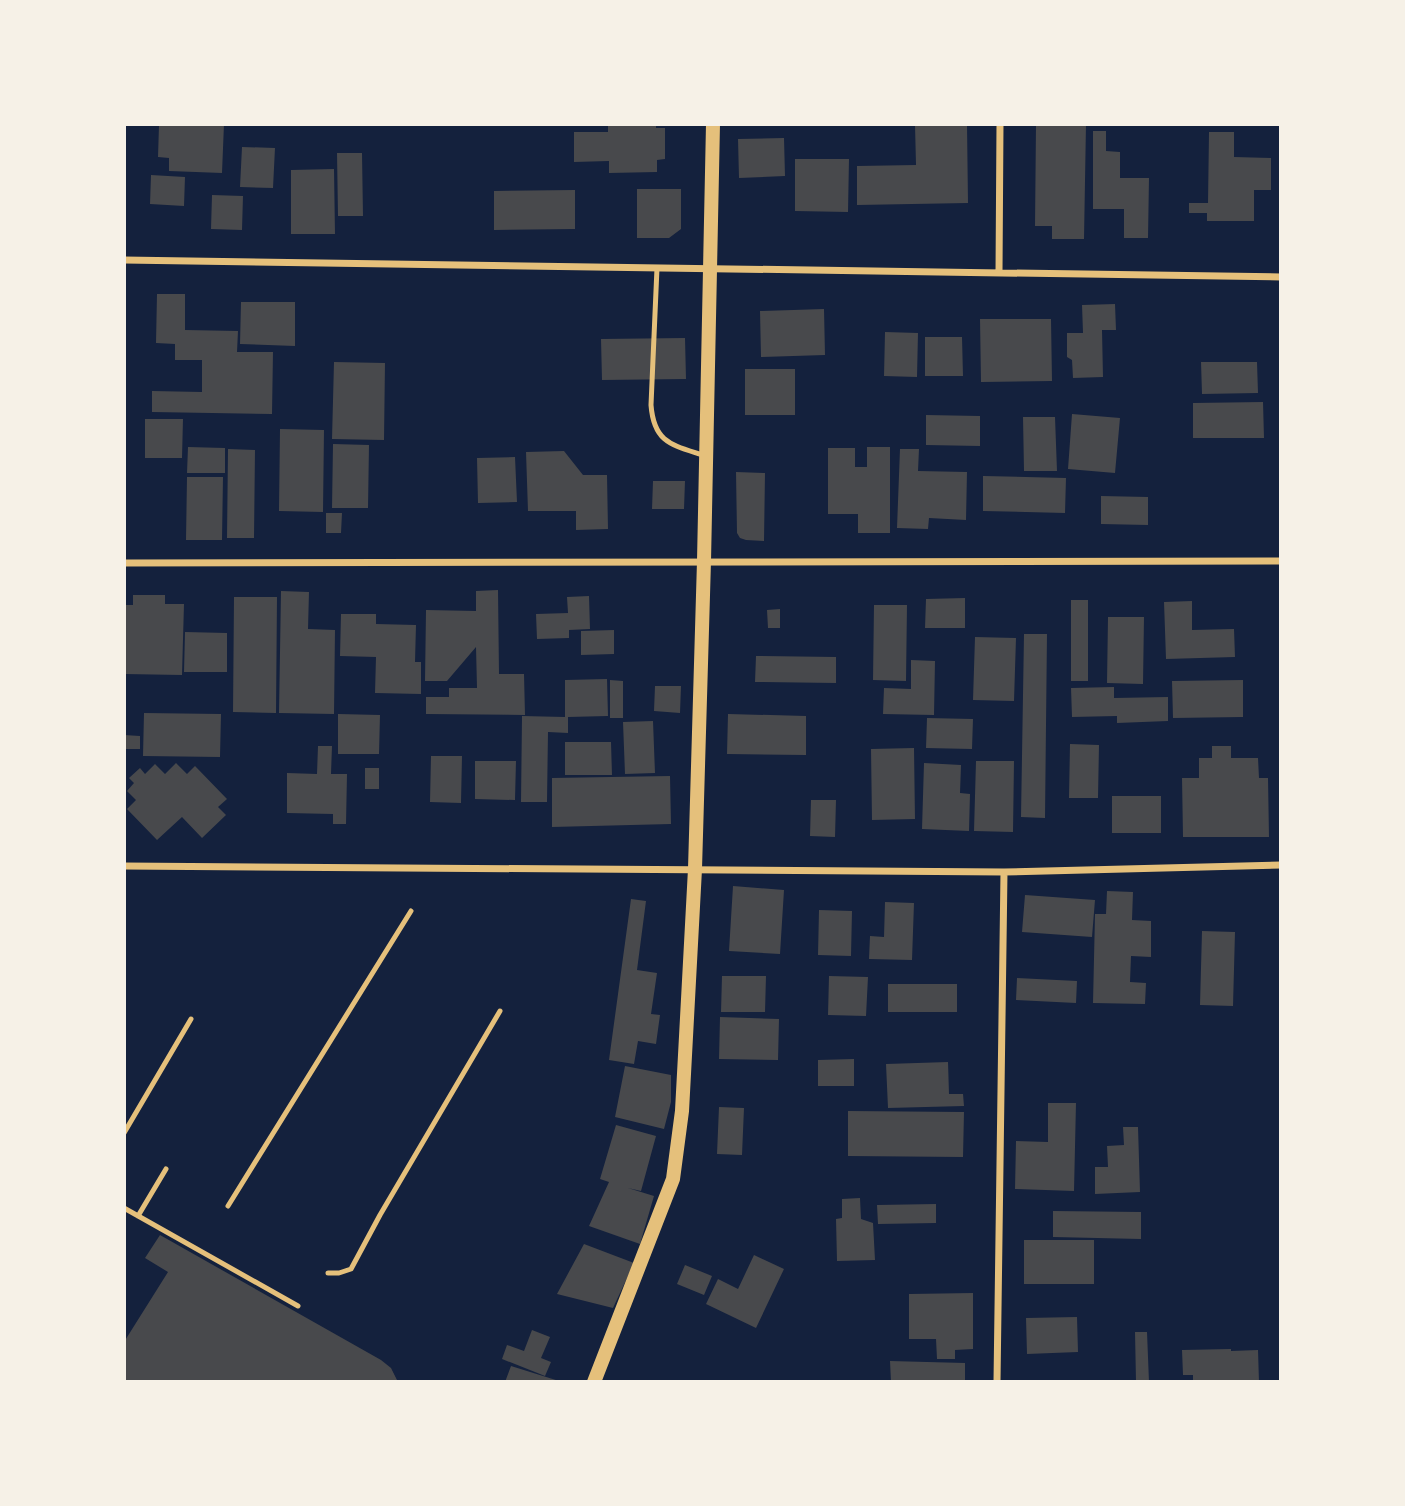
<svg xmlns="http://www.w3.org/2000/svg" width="1405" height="1506" font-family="'Alegreya Sans',sans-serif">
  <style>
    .building { fill: #48494c }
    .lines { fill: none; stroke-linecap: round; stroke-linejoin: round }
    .service { stroke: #e5c07b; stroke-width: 5 }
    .minor { stroke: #e5c07b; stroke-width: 7 }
    .secondary { stroke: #e5c07b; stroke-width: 14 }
  </style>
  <rect width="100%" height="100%" fill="#14213d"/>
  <!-- building -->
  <path class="building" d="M170 124H224L222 173 169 171V158L158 157 159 125Z
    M608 124H656V128H665V159L657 160V172L609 173V161L574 162V132H608Z
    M967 124 968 203 857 205V166L916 165 915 125Z
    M1036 124H1086L1084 239H1052V226H1035Z
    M1093 131H1106V151L1120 152V178H1149L1148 238H1124V209H1093Z
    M1209 132H1234V157L1271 158V190H1254V221H1207V213H1189V203H1208Z
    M784 138 785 176 739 178 738 139Z
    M242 147 275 148 273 188 240 187Z
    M337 153H362L363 216H338Z
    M795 159H849L848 212 795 211Z
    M334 169 335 234H291V170Z
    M151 175 185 177 184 206 150 204Z
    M637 189H681V229L669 238H637Z
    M575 190V229L494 230V191Z
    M212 195 243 196 242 230 211 229Z
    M157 294H185V330L238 331 237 352H273L272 414 152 412V391L202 392V360H175V344L156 343Z
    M241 302H295V346L240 344Z
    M1115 304 1116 330H1102L1103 377 1073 378 1072 360 1067 357V333H1083L1082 305Z
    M824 309 825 355 761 357 760 311Z
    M980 319H1051L1052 381 981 382Z
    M885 332 918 333 917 377 884 376Z
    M925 337H962L963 376H925Z
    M685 338 686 379 602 380 601 339Z
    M334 362 385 363 384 440 332 439Z
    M1201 362H1257L1258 393 1202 394Z
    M745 369H795V415H745Z
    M1263 402 1264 438H1193V403Z
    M1072 414 1120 418 1115 473 1068 469Z
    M926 415 980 416V446L926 445Z
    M1023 417H1055L1057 471H1024Z
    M145 419H183L182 458H145Z
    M280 429 324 430 323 512 279 511Z
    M333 444 369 445 368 508H332Z
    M188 447 225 448V473H187Z
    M867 447H890V533H858V514H828V448H855V467H867Z
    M228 449 255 450 254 538H227Z
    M900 449H919L918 471 967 472 966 520 929 518 928 529 897 528Z
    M564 451 583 475H607L608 529 576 530V511H528L526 452Z
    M515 457 517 502 478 503 477 458Z
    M736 472 765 473 764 541 746 540 740 538 737 533Z
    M983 476 1066 478 1065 513 983 511Z
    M187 477H223L222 540H186Z
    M653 481H685L684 509H652Z
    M1101 496 1148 497V525L1101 524Z
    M326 513H342L341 533H326Z
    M498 590 499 674H524L525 715 426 714V697H449V688H477L476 647 447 681H425L426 610 476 611V591Z
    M281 591 309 592 308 629 335 630 334 714 279 713Z
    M133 595H165V604H184L182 675 124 674V605H133Z
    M589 596 590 629 569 630V638L537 639 536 614 568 613 567 597Z
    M234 597H277L276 713 233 712Z
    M965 598V628H925L926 599Z
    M1071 600H1088V681H1071Z
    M1192 601V630L1234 629 1235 657 1166 659 1164 602Z
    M874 605H907L906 681 873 680Z
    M780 609V628H768L767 610Z
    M341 614H376V624L416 625 415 662H421V694L375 693 376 657 340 656Z
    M1108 617H1144L1143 684 1107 683Z
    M614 630V654L581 655V631Z
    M185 632 227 633V672H184Z
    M1024 634H1047L1045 818 1021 817Z
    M975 637 1016 638 1014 701 973 700Z
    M756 656 836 657V683L755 682Z
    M911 660 935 661 934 715 883 714 884 688 911 689Z
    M607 679 608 716 568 717V733L548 732 547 802H521L522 716 565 717V680Z
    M610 680 623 681V718H610Z
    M1243 680V717L1173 718 1172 681Z
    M655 686H681L680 713 654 711Z
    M1114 687V698L1168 697V721L1117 723V716L1072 717 1071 688Z
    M144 713 221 714 220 757 143 756Z
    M338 714 380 715 379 754H338Z
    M728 714 806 716V755L727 754Z
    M927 718 973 719 972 749 926 748Z
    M653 721 655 773 625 774 623 722Z
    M124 735 140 736V749H124Z
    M565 742H611L612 775H565Z
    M1070 744 1099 745 1098 798H1069Z
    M318 746H332L331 774H347L346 824H333V814L287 813V773L317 774Z
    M1212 746H1231V758H1258L1259 778H1268L1269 837H1183L1182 778H1199V758H1212Z
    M914 748 915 819 872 820 871 749Z
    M431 756H462L461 803 430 802Z
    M475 761H516L515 800 475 799Z
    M976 761H1014L1013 832 974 831Z
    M176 763 187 774 195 766 227 799 218 807 226 815 202 838 182 817 157 840 127 809 136 800 127 791 134 783 129 778 140 768 145 774 155 764 165 774Z
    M924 763 961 765 960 793 970 794 969 831 922 829Z
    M365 768H379V789H365Z
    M670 776 671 824 552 827V778Z
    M1112 796H1161V833H1112Z
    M811 800H836L835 837 810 836Z
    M733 886 784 890 780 954 729 951Z
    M1107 891 1133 892 1132 920 1151 921V957L1131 956 1130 982 1146 983 1145 1004 1093 1003 1095 914H1106Z
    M1025 895 1095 900 1092 937 1022 932Z
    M631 899 646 901 637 970 657 973 651 1014 660 1015 656 1044 638 1041 634 1064 609 1060Z
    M885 902 914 903 912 960 869 959 870 936 884 937Z
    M819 910 852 911 851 956 818 955Z
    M1202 931 1235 932 1233 1006 1200 1005Z
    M722 976H766L765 1012H721Z
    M829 976 868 977 866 1016 828 1015Z
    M1017 978 1077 981 1076 1003 1016 1000Z
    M888 984H957V1012H888Z
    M720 1017 779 1019 778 1060 719 1059Z
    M854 1059V1086H818V1060Z
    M948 1062 949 1094H963L964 1106 888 1108 886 1064Z
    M625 1066 671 1075V1102L664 1129 615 1117Z
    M1048 1103H1076L1074 1191 1015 1189 1016 1141 1048 1142Z
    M719 1107 744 1108 742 1155 717 1154Z
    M848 1111 964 1112 963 1157 848 1156Z
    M616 1125 656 1136 641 1191 628 1188 654 1196 640 1244 589 1226 609 1182 600 1179Z
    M1123 1127H1138L1140 1192 1095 1194V1167H1108L1107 1146 1124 1145Z
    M860 1198 861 1219 873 1223 875 1260 837 1261 836 1219 842 1218V1199Z
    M936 1204V1223L878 1224 877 1205Z
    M1053 1211 1141 1212V1239L1053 1237Z
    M160 1235 381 1360 391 1368 398 1382H124V1342L168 1272 145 1258Z
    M1024 1240H1094V1284H1024Z
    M584 1244 634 1263 613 1308 557 1294Z
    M754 1255 784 1269 756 1328 706 1304 718 1279 738 1289Z
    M685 1265 712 1276 704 1295 677 1284Z
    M973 1293V1349L955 1350V1359H937L936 1339H909V1294Z
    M1077 1317 1078 1352 1027 1354 1026 1318Z
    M532 1330 550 1337 541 1358 551 1362 545 1376 502 1359 507 1345 524 1351Z
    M1135 1332H1147L1149 1382H1136Z
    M1231 1349V1351L1258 1350 1259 1382H1193V1375H1183L1182 1350Z
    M890 1361 965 1363V1382H891Z
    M511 1366 559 1381V1382H505Z"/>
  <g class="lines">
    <!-- service -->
    <path class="service" d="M657 268 651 405C654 444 673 445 706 456
      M124 1133 191 1019
      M228 1206 411 911
      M124 1208 298 1306
      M138 1216 166 1169
      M328 1273H339L351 1269 380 1215 500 1011"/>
    <!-- minor -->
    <path class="minor" d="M124 260 1281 277
      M999 273 1000 124
      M124 563 1281 561
      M124 866 1004 872 1281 865
      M997 1382 1004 872"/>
    <!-- secondary -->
    <path class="secondary" d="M594 1382 673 1179 682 1111 695 869 704 561 713 124"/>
  </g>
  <!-- border -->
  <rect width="1405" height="1506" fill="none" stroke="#f6f1e7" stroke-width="252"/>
</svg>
